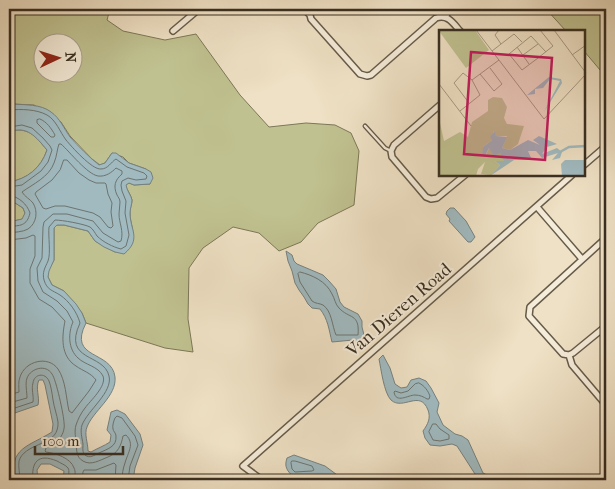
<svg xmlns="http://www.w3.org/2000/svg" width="615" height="489" font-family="'IM FELL French Canon',serif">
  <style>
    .green { fill: #c0c190; stroke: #7c7858; fill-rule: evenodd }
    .water { fill: #a0bac0; stroke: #768280 }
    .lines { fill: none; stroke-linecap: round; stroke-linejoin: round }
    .shore { stroke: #6c7470; stroke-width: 1 }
    .service-casing { stroke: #665b4a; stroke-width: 5 }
    .minor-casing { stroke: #665b4a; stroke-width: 8 }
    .service { stroke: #f5ecd9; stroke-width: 2.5 }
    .minor { stroke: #f5ecd9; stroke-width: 5 }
    .labels { text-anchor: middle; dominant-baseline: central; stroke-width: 4; stroke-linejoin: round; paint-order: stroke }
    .street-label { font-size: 18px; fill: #382e21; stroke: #f5ecd9 }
    .inset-river { fill: none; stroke: #a0bac0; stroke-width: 2.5 }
    .inset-road { fill: none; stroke: #a69983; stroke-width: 1 }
    .view { fill: #c2185b; fill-opacity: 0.15; stroke: #c2185b; stroke-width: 2.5 }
    .inset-edge { fill: none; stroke: #382e21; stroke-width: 2.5 }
  </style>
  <rect width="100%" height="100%" fill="#efe1c5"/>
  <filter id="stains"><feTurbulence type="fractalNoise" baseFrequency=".004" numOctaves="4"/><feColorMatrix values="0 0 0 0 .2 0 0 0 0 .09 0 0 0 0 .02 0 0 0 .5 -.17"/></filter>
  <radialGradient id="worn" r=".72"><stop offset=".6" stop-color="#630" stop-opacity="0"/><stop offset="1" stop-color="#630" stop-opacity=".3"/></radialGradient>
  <!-- green -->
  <path class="green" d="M9 9H110L107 20 123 31 165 40 196 34 240 95 269 127 306 123 335 125 351 133 359 151 354 205 318 223 301 242 279 251 259 233 233 227 203 248 189 268 188 319 193 352 165 348 86 323 82 313 64 291 52 285 48 277V271L54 260V228L57 225H64L88 231 95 241 115 252 132 244C135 229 130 225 130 212 130 208 132 204 132 200 131 195 127 190 125 185L129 183 134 185 150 184 146 169 129 163 123 157 112 153 105 163 100 165 92 159 70 136 61 122 34 105 12 104 9 106ZM42 42H72V72H42Z
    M546 9H606V77L584 51V31H566Z
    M12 130C32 129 35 136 47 150 41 168 28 179 9 182V132Z
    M9 199 23 208 25 213 23 219 9 222Z"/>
  <!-- water -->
  <path class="water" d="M12 104C25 105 41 104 51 112 60 118 64 129 70 137 79 147 89 157 99 165L105 163 112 153H116L129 163 146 169 151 172 153 178 150 184 134 185 129 183 126 185C127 191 131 195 132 200 132 204 130 209 130 213 130 230 142 239 124 254L115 252 104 247 95 241 88 231 64 225H57L54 228V260L49 271 48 277 52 285 64 291 76 304 82 313 86 323C67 360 112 350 115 377 117 396 93 411 87 427 84 434 88 443 88 451L91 452C98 448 104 446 110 442L111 435 107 430 111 412 117 410 125 414 140 434 143 445 135 468 133 480H63L64 471 50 464H41L37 470 38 480H16C7 448 30 446 52 432L53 424 45 385 43 380H39C35 388 40 397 38 405L9 415V222L22 219 25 213 23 208 9 199V182C27 179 41 168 47 150 36 137 27 125 9 132V106Z
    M450 208H454L466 221 475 237 471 242H468L449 221 450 219 446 214 447 211Z
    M286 251 292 255 294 261 297 264 323 275 329 281 336 289 340 302 344 307 358 314 362 321V327L364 335 368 340 364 343 353 340 332 342C329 330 328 319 320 309L312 308 308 304 304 297 299 290 295 283 292 271 288 261Z
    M383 355 390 368 395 384 401 388 407 387 411 380 419 378 426 381 431 388 439 403 437 412 443 425 455 434 462 436 468 440 483 473 497 480H481L475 474 457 446 452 444 440 446 430 445 425 438 423 431C428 424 431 418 428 410 420 389 403 411 391 400 384 393 381 369 379 359Z
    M294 455 325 466 344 480H325L314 476 294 477C287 471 284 467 287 458Z"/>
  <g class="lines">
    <!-- shore -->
    <path class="shore" d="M9 110C21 109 36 109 47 115 56 120 60 132 66 140 71 146 92 170 101 169 108 169 111 162 116 159L127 167 144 173 147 176 146 179 136 180 128 178 122 181 121 185 122 191 126 201 125 213 129 235 126 246 121 249C113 247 103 242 97 236 95 233 93 229 90 227 84 224 62 220 55 220L49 227C48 236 51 253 48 261 45 268 42 272 44 280 47 290 52 290 60 295 69 301 77 312 80 323 62 362 104 353 109 376 113 392 88 410 82 425 80 432 82 437 83 444 83 448 82 452 85 455 90 459 94 455 99 453 107 449 117 447 116 436 116 433 113 431 113 429 112 426 114 420 115 418L117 416 122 418 135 436 138 445 130 466 128 480
      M40 119C47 122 51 128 55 135L54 137H51L37 123V120Z
      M9 127 22 125 32 128 43 138 50 146 52 150 48 162 41 171 22 185 9 187
      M64 160H67L79 173 89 180 96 183H105L106 184 108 194 112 203 111 212 113 226 111 228 108 227 100 217 93 213 65 206H55L46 209 43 208 35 194 36 192 52 180 60 170Z
      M9 195C19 197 27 204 30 213 27 226 20 226 9 226
      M9 233C15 232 23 232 28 229 37 223 38 211 33 203 30 199 25 197 22 192 33 184 49 177 54 163 57 156 57 149 59 144H61C70 152 87 174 98 176 106 177 112 172 116 168L122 171V174C115 180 113 186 117 195 118 197 120 199 120 202 120 206 119 210 119 214 119 223 124 231 121 241L118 242 103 233 93 221 67 214H53L44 222 43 227 42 258 37 268 38 281 43 292 57 301 67 311 73 322C68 333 68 349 78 358 85 365 98 366 103 376 107 386 90 401 85 408 81 413 78 419 76 425 74 432 76 437 76 444 77 451 76 457 83 461 91 466 100 460 108 457 118 453 121 446 123 436L126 435C135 444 128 452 125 463 123 468 122 475 122 480
      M9 240 26 238 33 235 35 236V256L30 269V283L39 299 52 307 65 321C62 336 60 356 76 366 83 371 91 373 96 380L89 391 72 413 69 411C66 398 66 381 58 369 48 355 25 361 20 377 18 382 19 387 19 392L9 395
      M300 272C312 275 326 281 332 294 335 299 335 304 339 308 349 319 360 313 358 335H336C332 326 332 311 323 305 319 303 316 304 312 301L300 282 298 274Z
      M419 383C425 386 428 391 430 396L429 399H427C424 397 420 395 415 395 408 395 396 404 394 392L395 391 401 393 408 391 415 384Z
      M9 403 27 398C27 392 25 384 27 378 31 368 46 364 52 374 56 379 64 416 64 423 65 428 63 434 60 438L46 448 45 451 46 452C55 453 71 458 74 468 76 472 75 476 74 480
      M9 410 33 402C34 396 31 389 33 383 34 374 45 372 49 381 51 386 52 393 53 400 54 407 57 415 58 422 58 425 58 427 57 430 53 445 24 444 19 461 18 467 20 474 20 480
      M433 424H436L440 429 449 435V439L440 441 433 440 429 432Z
      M292 461H295L312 466 314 470 312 471 295 472 292 469 291 463Z
      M33 480C31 462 38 453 57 461 60 463 66 465 68 468 70 471 68 476 68 480
      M82 480 83 472 84 470H96L114 463 116 465 115 480"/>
    <defs>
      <path id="service" d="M365 126 385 148 391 151"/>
      <path id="minor" d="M304 9 310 15 311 19 360 74 367 76 371 75 436 18C448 14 453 23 460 31
        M446 17 448 9
        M173 31 199 9
        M440 105 394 145 391 151 392 157 426 197 431 199 437 198 465 175
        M584 165 606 146
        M537 207 582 259
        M569 355 563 354 529 316 530 307 606 238
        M569 355 572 365 606 405
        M569 355 573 353 606 326
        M262 480 243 466 572 175"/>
    </defs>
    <!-- service casing -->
    <use href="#service" class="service-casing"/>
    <!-- minor casing -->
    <use href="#minor" class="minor-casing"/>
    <!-- service -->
    <use href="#service" class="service"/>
    <!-- minor -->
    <use href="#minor" class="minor"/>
  </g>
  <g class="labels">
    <!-- street labels -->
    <g class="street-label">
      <text transform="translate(399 310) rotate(-41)">Van Dieren Road</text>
    </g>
  </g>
  <!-- overview -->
  <g transform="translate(439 30)">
    <rect width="146" height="146" fill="#efe1c5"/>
    <path d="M36 0 50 20 27 38 0 1ZM54 67 63 68 68 77 65 88 68 94 85 96 79 114 71 120 63 118 68 106H57L55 101 53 110 44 117 47 125 50 118 61 123 66 131H56L61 135 52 145 42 144 46 132 39 139 37 146H0V88L5 111 21 102 29 107 33 92 49 81V70Z" fill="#c0c190"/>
    <path d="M110 47 122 49 123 53 105 82 121 51 111 49 104 58 96 59V64L88 65ZM56 101 57 106 68 107 63 118 71 120 89 110 101 115 94 110 100 106 118 114 108 117 103 124 118 118 123 122 121 128 113 130 119 123 103 128 97 121H89L93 130H75L51 146 61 135 56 131H65L61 123 55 126 50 118 46 126H43L44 117 53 110 51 107ZM126 130H146V146H123L122 134Z" fill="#a0bac0"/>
    <path class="inset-river" d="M121 122 130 117 147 116"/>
    <path class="inset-road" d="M37 0 105 89 147 44M60 0 56 5 62 14M101 0 114 16 99 28 83 40 70 24 92 6 107 22M115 0 147 43M78 17 90 34M53 21 75 4 83 12M84 25 99 14M133 25 147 15M41 44 55 61 63 54 51 38M0 54 32 96M30 73 15 53 24 43 33 50M21 81 41 65 33 50 60 30"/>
    <path class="view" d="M32 22 113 28 106 130 25 124Z"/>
    <rect width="146" height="146" class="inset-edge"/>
  </g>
  <!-- margin -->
  <rect width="615" height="489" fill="none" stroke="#efe1c5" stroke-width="30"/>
  <rect x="10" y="10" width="595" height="469" fill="none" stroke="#382e21" stroke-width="2.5"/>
  <rect x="15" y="15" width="585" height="459" fill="none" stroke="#382e21"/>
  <!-- north arrow -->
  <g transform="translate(58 58) rotate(86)"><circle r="24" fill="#f5ecd9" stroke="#a9a08f"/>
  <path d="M0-4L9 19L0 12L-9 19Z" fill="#8f2418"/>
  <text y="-8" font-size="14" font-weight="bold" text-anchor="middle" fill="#382e21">N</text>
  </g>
  <!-- scale -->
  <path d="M35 446v8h88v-8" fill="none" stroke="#382e21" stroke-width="2.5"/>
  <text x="42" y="446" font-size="15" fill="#382e21" stroke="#f5ecd9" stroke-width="4" paint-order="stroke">100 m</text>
  <rect width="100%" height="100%" filter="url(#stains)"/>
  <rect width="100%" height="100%" fill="url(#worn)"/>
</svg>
